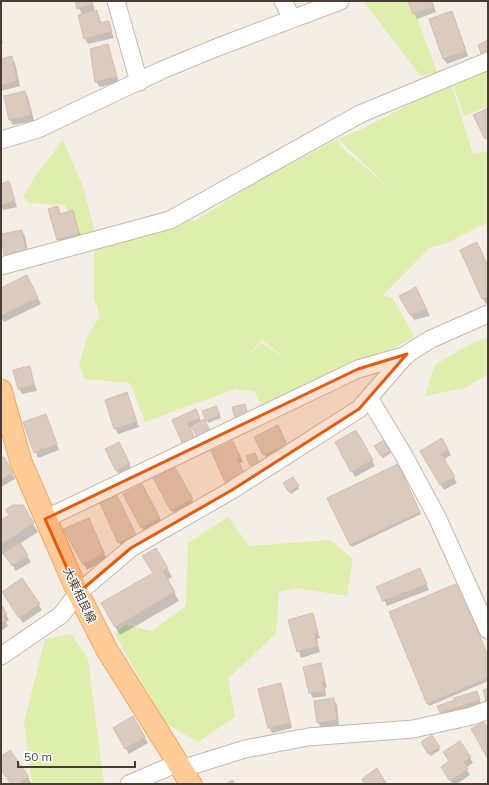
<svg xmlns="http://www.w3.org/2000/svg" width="489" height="785" font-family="Mulish,'Noto Sans JP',sans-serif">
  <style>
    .green { fill: #deeeac; fill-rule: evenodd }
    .shadow { fill: #0003 }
    .building { fill: #dbcabe; stroke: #d4bdae }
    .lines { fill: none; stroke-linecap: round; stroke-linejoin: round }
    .minor-casing { stroke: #c5b7ac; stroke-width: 19 }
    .major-casing { stroke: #f1a55a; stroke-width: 23 }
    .minor { stroke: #fff; stroke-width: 17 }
    .major { stroke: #ffcc97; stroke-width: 21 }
    .marked { fill: #e8590c; fill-opacity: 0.2; stroke: #e8590c; stroke-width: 3; stroke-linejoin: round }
    .labels { text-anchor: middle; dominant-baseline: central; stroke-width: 3; stroke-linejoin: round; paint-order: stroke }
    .street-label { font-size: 12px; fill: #4a3d35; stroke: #fff }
  </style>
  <rect width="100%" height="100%" fill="#f5eee7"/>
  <!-- green -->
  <path class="green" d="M363 1H411L437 72 421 76Z
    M488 67V106L464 116 452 82Z
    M451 83 473 154 488 151V222L445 244 429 248 383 295 393 299 415 337 378 356 264 410 254 391 235 389 145 422 130 383 84 379 79 364 87 338 100 316 94 298V250L189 219 194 221 267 176 338 139 360 130ZM338 139 393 191 340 146ZM262 340 289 361 262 343 244 359Z
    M63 140 83 187 96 236 79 237 65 205 29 203 23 197 34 178Z
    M488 337V374L465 388 425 396 435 365 467 346Z
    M228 517 249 546 330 540 353 559 347 596 296 588 279 592 276 633 228 679 235 717 198 742 165 723 115 634 125 625 152 631 186 606 188 543Z
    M71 634 88 659 104 784H32L24 722 45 639Z"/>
  <!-- shadow -->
  <path class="shadow" d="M76 1H92L95 10 89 12 90 13 97 12 102 24 108 22 114 38 88 44 85 38 82 15Z
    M409 1H432L436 12 417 19Z
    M452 12 468 56 447 64 443 58Z
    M1 35 3 44H1Z
    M107 45 119 82 100 87 96 82Z
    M11 57 15 63 20 86 1 91V60Z
    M25 92 28 97 34 121 13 125 10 120 5 96Z
    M9 183 17 207 3 210 1 206V185Z
    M57 207 61 215 72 211 82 239 61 245 58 239Z
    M22 231 25 236 29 257 8 261 5 255 1 235Z
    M462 251 488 267V303L486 304 483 299Z
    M30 282 41 304 4 322 1 317V289Z
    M419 294 430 316 414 320 400 297Z
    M29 367 37 391 22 394 19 389Z
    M127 394 139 427 118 434 115 428Z
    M217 409 221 418 208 423 207 421Z
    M46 415 59 450 38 458 25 423Z
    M199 416 201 422 190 429 173 421Z
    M278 427 289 450 267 460 255 437Z
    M356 431 375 466 355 477 336 442Z
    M442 439 451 455 443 460 457 483 444 490 421 452Z
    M384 441 391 453 383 458 376 446Z
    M236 448 243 462 239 464 246 479 229 487 226 481Z
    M122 449 132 470 120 476 117 471Z
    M256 456 259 465 252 467 250 465Z
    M4 458 15 479 1 487V460Z
    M173 465 195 505 175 516 153 476Z
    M397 466 421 514 352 547 329 499Z
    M293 478 299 489 291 494 284 483Z
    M142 485 163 524 145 533 125 494Z
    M117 496 138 541 122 548 101 504Z
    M22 506 38 532 19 544 31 562 16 571 5 553 1 556V521Z
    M91 524 107 559 87 570 64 530Z
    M156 549 172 577 167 580 179 601 120 635 102 604 154 574Z
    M422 575 429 590 387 606 378 588Z
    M22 580 42 610 23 623 6 598Z
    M1 606 9 620 6 622 8 626 1 631Z
    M312 614 320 638 317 639 320 652 301 658 289 620Z
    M488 658V681L429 706 428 703Z
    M320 664 327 687 325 688 326 696 313 698 310 692Z
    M280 684 283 690 292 728 272 733 269 727Z
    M476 692 482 706 444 718 440 712Z
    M333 699 337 705 339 725 321 728 318 722Z
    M132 717 148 743 129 754 114 728Z
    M432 736 440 750 431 756 422 743Z
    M460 742 473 763 466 768 470 775 457 784H453L445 772Z
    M1 758 28 777 31 783 12 784 1 769Z
    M377 770 385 784H366L363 779Z"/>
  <!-- building -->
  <path class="building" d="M75 1H92L93 4 77 9Z
    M408 1H432L434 7 413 14Z
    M97 10 100 23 109 21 112 32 84 39 78 15Z
    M452 11 466 51 443 59 429 19Z
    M488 40V57L483 59 478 45Z
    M108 44 117 77 95 82 90 49Z
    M12 56 17 81 1 85V59Z
    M25 91 31 115 9 120 4 96Z
    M488 108V138L485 139 473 115Z
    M9 181 15 201 1 205V184Z
    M58 206 60 214 73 210 79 233 57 240 48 209Z
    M22 230 26 251 4 255 1 234Z
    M477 242 488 266V297L482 299 460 250Z
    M27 275 38 298 1 316V288Z
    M416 287 427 310 410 315 399 296Z
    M30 366 34 385 18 389 13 370Z
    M127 392 137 422 114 429 105 400Z
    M245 404 248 415 235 418 232 407Z
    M216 406 220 415 206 421 202 411Z
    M196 409 200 418 188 423 196 441 184 447 172 420Z
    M46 414 57 444 34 453 23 422Z
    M204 419 213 436 200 442 191 426Z
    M278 425 287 445 263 455 254 437Z
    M356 430 373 460 351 472 335 442Z
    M442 438 448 449 441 454 455 477 440 485 420 451Z
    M384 440 390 451 381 456 374 446Z
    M233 441 240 457 237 458 244 473 225 482 211 451Z
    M119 442 130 464 116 471 105 449Z
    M255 453 259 462 250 466 246 456Z
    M4 457 13 473 1 480V458Z
    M173 464 193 499 171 511 152 476Z
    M398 464 420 512 350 545 327 498Z
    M293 477 299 486 289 492 283 483Z
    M142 484 160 518 141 528 123 494Z
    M117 495 136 535 118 543 100 503Z
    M13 505H23L34 523 1 545V520L9 515 5 510Z
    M89 518 104 553 83 565 63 529Z
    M20 542 28 556 12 566 3 553Z
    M156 548 168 568 163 571 175 592 115 627 101 603 153 573 142 556Z
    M420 568 427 584 383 601 376 587Z
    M22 578 40 604 19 618 2 592Z
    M458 583 488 656V678L427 704 389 612Z
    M1 604 7 614 3 616 6 620 1 623Z
    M313 613 318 633 314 634 318 646 297 652 288 620Z
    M321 663 325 681 322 682 324 691 309 693 303 667Z
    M281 683 290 723 268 728 258 689Z
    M488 688V700L486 701 483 690Z
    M477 691 480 700 440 713 437 706 455 700 454 698Z
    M334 698 337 720 317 723 314 701Z
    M133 716 145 737 125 749 113 728Z
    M484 722 488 728V759L471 729Z
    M432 735 440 747 428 754 421 742Z
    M460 741 471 757 464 762 468 769 450 781 441 767 449 761 443 752Z
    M10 750 29 777 18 784H11L1 770V757Z
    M377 768 386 783 364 784 362 779Z
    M232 780 235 784H226Z"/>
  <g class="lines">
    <defs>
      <path id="minor" d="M116 1 139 82
        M283 1 292 18
        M1 140 38 129 162 70 218 47 340 1
        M1 266 170 220 360 114 488 61
        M369 398 403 454 437 517 488 630
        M45 519 358 369 407 355
        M1 656 61 615 78 593 131 548 232 490 359 409 407 354 431 339 488 314
        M181 769 245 749 308 737 413 729 472 716 488 710
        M129 784 178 763"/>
      <path id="major" d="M1 390 21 462 78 593 107 650 191 784"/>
    </defs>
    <!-- minor casing -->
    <use href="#minor" class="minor-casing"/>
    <!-- major casing -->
    <use href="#major" class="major-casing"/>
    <!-- minor -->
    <use href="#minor" class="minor"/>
    <!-- major -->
    <use href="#major" class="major"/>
  </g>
  <!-- marked area -->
  <path class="marked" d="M407 354 359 409 232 490 131 548 78 593 45 519 358 369Z"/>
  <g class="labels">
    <!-- street labels -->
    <g class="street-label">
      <text transform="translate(80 595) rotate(64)">大東相良線</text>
    </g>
  </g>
  <!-- border -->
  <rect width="489" height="785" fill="none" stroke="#4a3d35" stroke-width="4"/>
  <!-- scale -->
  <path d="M18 761v6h117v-6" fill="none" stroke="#4a3d35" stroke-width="2"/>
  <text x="24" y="761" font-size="12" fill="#4a3d35" stroke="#ffffff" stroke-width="3" paint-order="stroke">50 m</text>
</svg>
